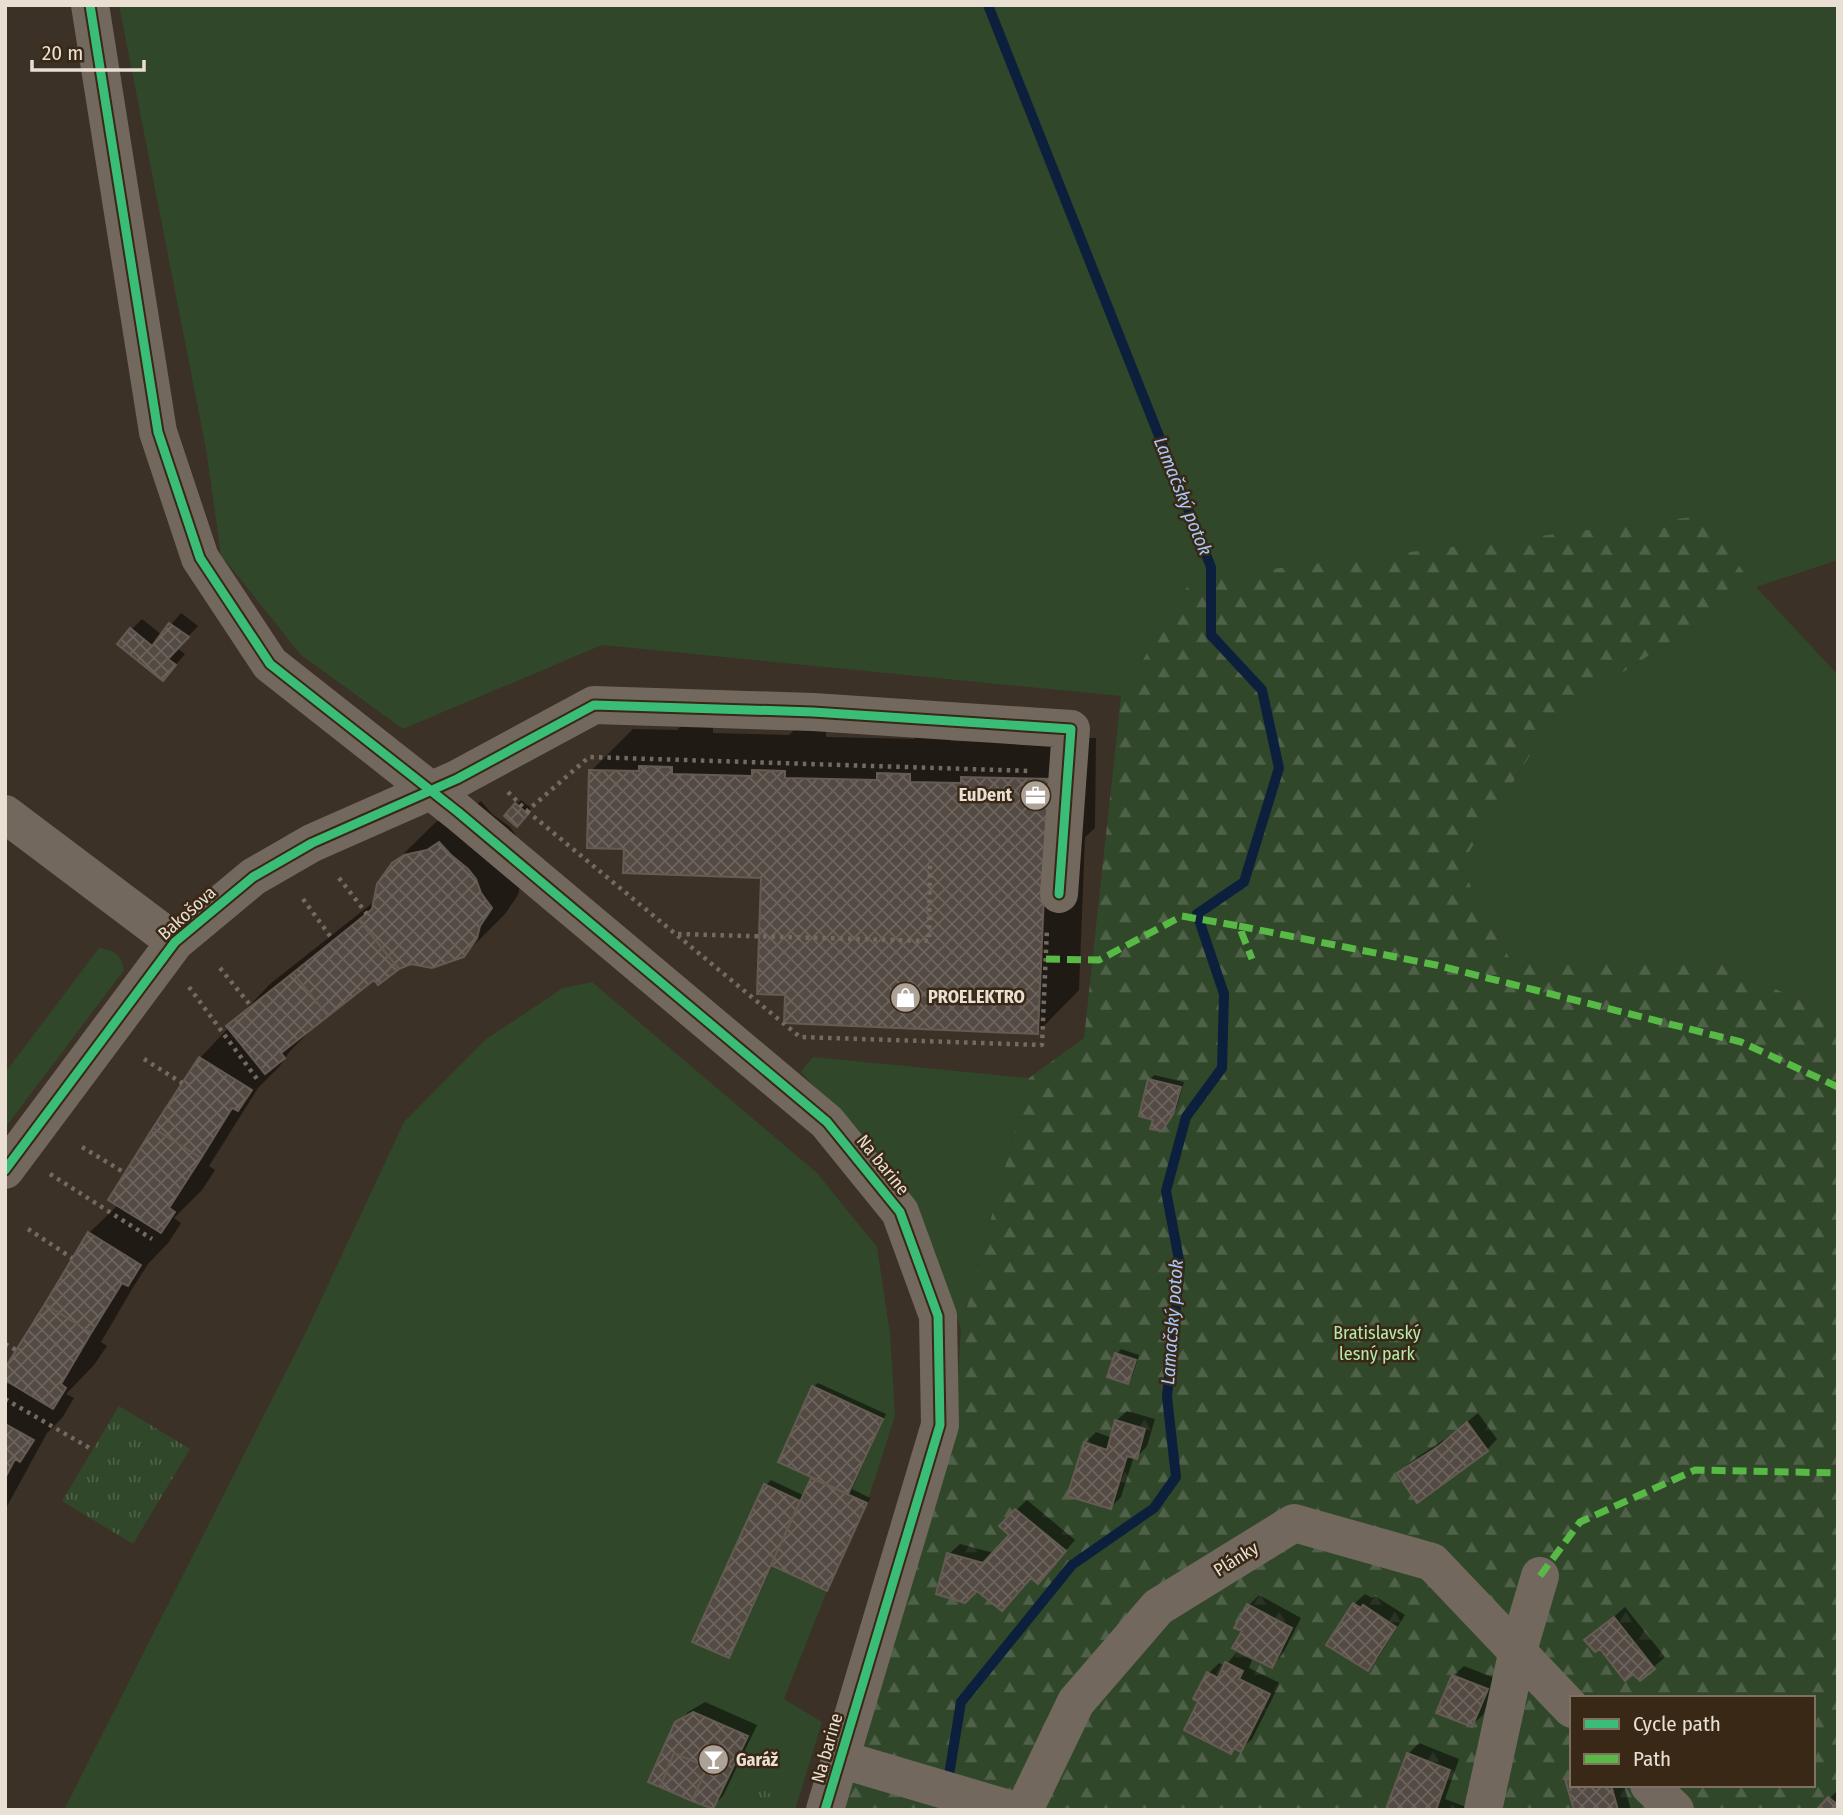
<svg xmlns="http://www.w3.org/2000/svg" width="1843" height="1815" font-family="'Fira Sans Condensed',sans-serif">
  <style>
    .green { fill: #31472a }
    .forest { fill: url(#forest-firs); fill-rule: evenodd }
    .park { fill: url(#park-tufts) }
    .shadow { fill: #0007 }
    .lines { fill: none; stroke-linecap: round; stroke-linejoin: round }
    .stream { stroke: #0c203d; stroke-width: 10 }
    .building { fill: url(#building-cross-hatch); stroke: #645c53; stroke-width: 2 }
    .path { stroke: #726b62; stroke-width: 4.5; stroke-dasharray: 3.5 5; stroke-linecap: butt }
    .minor { stroke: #72685e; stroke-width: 38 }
    .quiet { stroke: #58b947; stroke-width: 7; stroke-dasharray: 14 7; stroke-linecap: butt }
    .cycleway-casing { stroke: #382815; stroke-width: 13 }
    .cycleway { stroke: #3abd76; stroke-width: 9 }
    .labels { text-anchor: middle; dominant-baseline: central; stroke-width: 5; stroke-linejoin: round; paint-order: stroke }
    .poi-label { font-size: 18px; font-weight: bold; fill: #eadfd3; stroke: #382815; text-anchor: start }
    .street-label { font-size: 18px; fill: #eadfd3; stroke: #382815 }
    .park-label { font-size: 18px; fill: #b4eaac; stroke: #382815 }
    .water-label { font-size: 19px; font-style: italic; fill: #a6c8f9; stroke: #382815 }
  </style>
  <defs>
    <pattern id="forest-firs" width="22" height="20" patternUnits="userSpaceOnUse" patternTransform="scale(1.75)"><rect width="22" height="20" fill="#31472a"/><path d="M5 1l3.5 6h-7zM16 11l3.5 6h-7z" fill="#4f6148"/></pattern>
    <pattern id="park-tufts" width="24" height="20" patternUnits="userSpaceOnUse" patternTransform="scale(1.75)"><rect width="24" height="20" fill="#31472a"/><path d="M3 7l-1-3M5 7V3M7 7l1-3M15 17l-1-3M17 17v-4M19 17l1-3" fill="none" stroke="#4f6148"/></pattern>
    <pattern id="building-cross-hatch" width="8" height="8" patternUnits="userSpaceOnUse" patternTransform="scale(1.75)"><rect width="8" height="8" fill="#534b43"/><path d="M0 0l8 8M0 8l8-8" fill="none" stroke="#6c645d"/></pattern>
  </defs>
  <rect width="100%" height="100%" fill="#3b3127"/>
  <!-- green -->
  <path class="green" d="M119 5H1838V560L1756 587 1838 675V1018L1715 961H1511L1460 866 1555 716 1755 587 1192 579 1121 696 602 645 403 729 301 655 221 555 206 449Z
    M99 948C115 951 121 954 124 970L5 1128V1073Z
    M592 982 817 1173 877 1247 890 1333 895 1416 867 1503 827 1591 784 1699 822 1722 795 1810H64L305 1334 404 1122 485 1040 563 988Z
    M813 1057 1029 1078 961 1329 934 1249 900 1193 860 1134 801 1072Z"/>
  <!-- forest -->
  <path class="forest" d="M1701 516 1755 587 1555 716 1460 866 1511 961H1715L1838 1018V1810H832L954 1440 961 1329 1029 1078 1084 1038 1121 696 1192 579ZM1572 1698H1813V1785H1572Z"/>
  <!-- park -->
  <path class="park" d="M119 1406 190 1449 133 1544 62 1501Z
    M752 1786 785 1799 781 1810H744Z"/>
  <!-- shadow -->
  <path class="shadow" d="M181 613 198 626 177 648 185 654 173 668 132 629 142 619 162 635Z
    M682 725 713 726V733L789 735 795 729 826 730V737L914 739 921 732 951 733V741L998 742 1004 736 1096 738 1095 828 1085 837 1079 990 1038 1032 787 993 763 876 625 847 591 771 633 729 677 730Z
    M521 800 531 808 522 820 516 805Z
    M481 801 492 814 510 827 517 837 521 882 518 895 505 914 463 956 411 962 374 977 323 1018 290 1051 279 1067 258 1088 209 1166 215 1170 202 1190 174 1218 181 1223 169 1242 148 1264 132 1289 101 1342 107 1346 94 1365 66 1394 74 1398 62 1418 47 1433 5 1510V1386L10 1381 89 1233 118 1205 111 1200 200 1058 270 984 375 901 393 864 436 822 448 814 471 809Z
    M1154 1075 1184 1082 1177 1107 1161 1130 1155 1119 1150 1080Z
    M1121 1349 1139 1355 1132 1377 1127 1382 1117 1354Z
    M818 1383 886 1414 852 1489 870 1498 831 1584 827 1589 773 1564 733 1651 729 1656 766 1485 771 1480 805 1496 814 1477 813 1387Z
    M1127 1411 1155 1419 1147 1446 1137 1457 1134 1456 1121 1497 1111 1507 1085 1443 1096 1432 1112 1438 1116 1421Z
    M1478 1413 1497 1439 1487 1450 1399 1473 1410 1462 1451 1435Z
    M1027 1500 1075 1540 1048 1571 1032 1576 949 1554 960 1544 994 1553 1011 1535 1016 1510Z
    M1365 1594 1372 1598 1375 1596 1405 1615 1378 1658 1368 1669 1354 1604Z
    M1259 1595 1301 1618 1282 1655 1271 1666 1244 1630 1249 1605Z
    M1625 1607 1665 1657 1640 1679 1600 1647 1587 1640Z
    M1237 1652 1252 1660 1249 1668 1280 1683 1252 1739 1241 1749 1235 1747 1231 1752 1201 1701 1209 1673 1219 1663 1225 1666Z
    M1464 1666 1497 1679 1483 1715 1472 1725 1453 1676Z
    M705 1702 757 1725 723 1796 712 1807 677 1723 688 1712Z
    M1419 1743 1459 1759 1445 1799 1469 1808 1468 1810 1388 1808 1408 1754Z
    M1572 1775V1785H1624L1631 1810H1576L1567 1779Z
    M1838 1790V1810H1818Z"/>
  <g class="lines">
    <!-- stream -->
    <path class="stream" d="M948 1781 961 1702 1072 1565 1154 1508 1176 1477 1167 1397 1180 1265 1166 1191 1186 1117 1222 1068 1224 994 1197 914 1244 882 1279 768 1262 690 1211 635V567L988 5"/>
  </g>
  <!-- building -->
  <path class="building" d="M169 623 189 637 168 659 176 665 163 681 117 644 130 628 152 646Z
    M639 766 672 767V774L752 776V770L785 771V778L877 780V773L910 774V782L961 783V777L1055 779 1045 871 1038 1034 784 1023 785 995 757 994 761 878 623 873 624 849 587 848 589 770 639 771Z
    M515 803 528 814 517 827 504 816Z
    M439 842 451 855 468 869 476 879 481 893 492 908 480 926 477 938 464 957 432 968 411 964 399 969 359 920 372 909 377 884 392 863 404 855 427 850Z
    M359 920 399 969 378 985 374 980 328 1016 293 973Z
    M293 973 328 1016 281 1053 285 1058 265 1074 226 1026Z
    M199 1057 252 1090 238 1111 232 1108 201 1158 153 1128Z
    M1148 1079 1181 1087 1173 1114 1162 1131 1150 1129 1153 1120 1139 1116Z
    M153 1128 201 1158 169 1208 175 1212 161 1233 108 1200Z
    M88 1232 141 1265 128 1286 122 1283 91 1333 45 1304Z
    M45 1304 91 1333 61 1384 66 1388 53 1409 5 1380V1368Z
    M1115 1353 1136 1360 1128 1384 1107 1377Z
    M812 1386 883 1419 848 1494 778 1462Z
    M1115 1420 1145 1429 1137 1459 1127 1456 1111 1509 1067 1496 1084 1442 1107 1450Z
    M1467 1422 1488 1451 1417 1503 1397 1473 1439 1446Z
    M5 1424 34 1440 20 1462 15 1459 5 1478Z
    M811 1478 867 1503 827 1591 771 1565Z
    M764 1484 800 1501 729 1658 692 1642Z
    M1015 1509 1066 1551 1038 1584 1031 1578 1002 1611 977 1591 965 1603 936 1594 947 1553 983 1563 1009 1535 999 1526Z
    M1353 1603 1361 1608 1363 1605 1396 1627 1368 1671 1326 1645Z
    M1247 1604 1292 1628 1272 1668 1232 1648 1242 1631 1234 1628Z
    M1614 1617 1655 1669 1640 1681 1633 1674 1625 1681 1600 1649 1595 1652 1584 1640Z
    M1225 1662 1243 1671 1239 1679 1270 1694 1241 1752 1234 1748 1231 1754 1184 1730 1198 1702 1193 1699 1207 1672 1218 1678Z
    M1452 1675 1488 1689 1472 1727 1436 1713Z
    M693 1712 748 1736 713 1809 692 1801 707 1767 674 1753 660 1787 648 1782 675 1722Z
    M674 1753 707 1767 692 1801 660 1787Z
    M1407 1753 1450 1770 1436 1810 1386 1809Z
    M1572 1776V1785H1611L1618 1810H1574L1565 1779Z
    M1828 1797 1838 1805V1810H1816Z"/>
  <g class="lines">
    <!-- path -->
    <path class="path" d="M508 792 527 811 589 757 1031 771
      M527 811 800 1037 1042 1045 1047 928
      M339 878 367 914
      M303 899 333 940
      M678 934 929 941 930 860
      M220 968 251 1006
      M189 987 257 1079
      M144 1059 182 1083
      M82 1147 125 1173
      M50 1174 152 1239
      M28 1229 72 1258
      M5 1344 16 1350
      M5 1399 93 1450"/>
    <!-- minor -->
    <path class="minor" d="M90 5 158 432 200 558 270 664 458 812 827 1122 900 1212 938 1316 940 1425 825 1810
      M5 814 175 942
      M5 1170 175 942 253 877 312 843 457 779 594 705 813 712 1071 729 1059 894
      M840 1759 1012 1810
      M1649 1785 1675 1810
      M1024 1810 1076 1702 1158 1607 1294 1523 1432 1562 1572 1709
      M1483 1810 1517 1654 1540 1576"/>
    <!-- quiet -->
    <path class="quiet" d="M1239 926 1436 965 1741 1042 1838 1087
      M1046 959 1099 960 1182 916 1239 926 1252 959
      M1540 1576 1580 1522 1695 1470 1838 1473"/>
    <defs>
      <path id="cycleway" d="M90 5 158 432 200 558 270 664 458 812 827 1122 900 1212 938 1316 940 1425 825 1810
        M5 1170 175 942 253 877 312 843 457 779 594 705 813 712 1071 729 1059 894"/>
    </defs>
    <!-- cycleway casing -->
    <use href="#cycleway" class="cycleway-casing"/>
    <!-- cycleway -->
    <use href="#cycleway" class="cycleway"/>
  </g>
  <!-- icons -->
  <defs>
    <symbol id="office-disc" viewBox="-11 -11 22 22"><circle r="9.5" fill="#ada297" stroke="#382815"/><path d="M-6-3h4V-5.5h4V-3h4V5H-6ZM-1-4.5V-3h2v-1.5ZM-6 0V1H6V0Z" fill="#fff"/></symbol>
    <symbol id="shop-disc" viewBox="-11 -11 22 22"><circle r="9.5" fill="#ada297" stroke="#382815"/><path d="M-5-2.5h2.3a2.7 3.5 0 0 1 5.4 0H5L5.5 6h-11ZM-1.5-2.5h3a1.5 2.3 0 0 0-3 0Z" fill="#fff"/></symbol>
    <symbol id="bar-disc" viewBox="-11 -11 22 22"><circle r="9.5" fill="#ada297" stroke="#382815"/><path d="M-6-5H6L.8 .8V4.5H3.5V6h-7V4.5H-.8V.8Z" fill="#fff"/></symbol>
  </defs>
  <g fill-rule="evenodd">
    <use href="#office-disc" x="1018" y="778" width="35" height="35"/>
    <use href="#shop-disc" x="888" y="980" width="35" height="35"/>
    <use href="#bar-disc" x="696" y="1742" width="35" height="35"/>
  </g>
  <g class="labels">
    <!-- poi labels -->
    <g class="poi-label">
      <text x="1012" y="795" text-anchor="end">EuDent</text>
      <text x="928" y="997">PROELEKTRO</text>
      <text x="736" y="1760">Garáž</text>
    </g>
    <!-- street labels -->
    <g class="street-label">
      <text transform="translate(187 913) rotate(-42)">Bakošova</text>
      <text transform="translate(883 1165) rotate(51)">Na barine</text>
      <text transform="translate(1236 1559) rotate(-32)">Plánky</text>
      <text transform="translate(827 1748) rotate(-74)">Na barine</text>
    </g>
    <!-- park labels -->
    <g class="park-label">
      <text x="1377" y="1333">Bratislavský<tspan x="1377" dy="21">lesný park</tspan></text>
    </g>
    <!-- water labels -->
    <g class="water-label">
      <text transform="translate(1183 496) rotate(68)">Lamačský potok</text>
      <text transform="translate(1172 1322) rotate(-86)">Lamačský potok</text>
    </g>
  </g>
  <!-- border -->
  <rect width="1843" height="1815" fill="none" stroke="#eadfd3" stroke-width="14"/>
  <!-- legend -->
  <rect x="1570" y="1696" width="245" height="91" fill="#382815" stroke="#7f7161" stroke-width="2"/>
  <rect x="1584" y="1719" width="35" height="10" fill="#3abd76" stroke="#7f7161" stroke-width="2"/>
  <text x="1633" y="1731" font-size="21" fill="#eadfd3">Cycle path</text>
  <rect x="1584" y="1754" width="35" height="10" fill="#58b947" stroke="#7f7161" stroke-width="2"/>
  <text x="1633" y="1766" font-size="21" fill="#eadfd3">Path</text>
  <!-- scale -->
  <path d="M32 60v10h112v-10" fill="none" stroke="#eadfd3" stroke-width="3.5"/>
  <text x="42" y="60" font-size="21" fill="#eadfd3" stroke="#382815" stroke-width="5" paint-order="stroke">20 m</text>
</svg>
